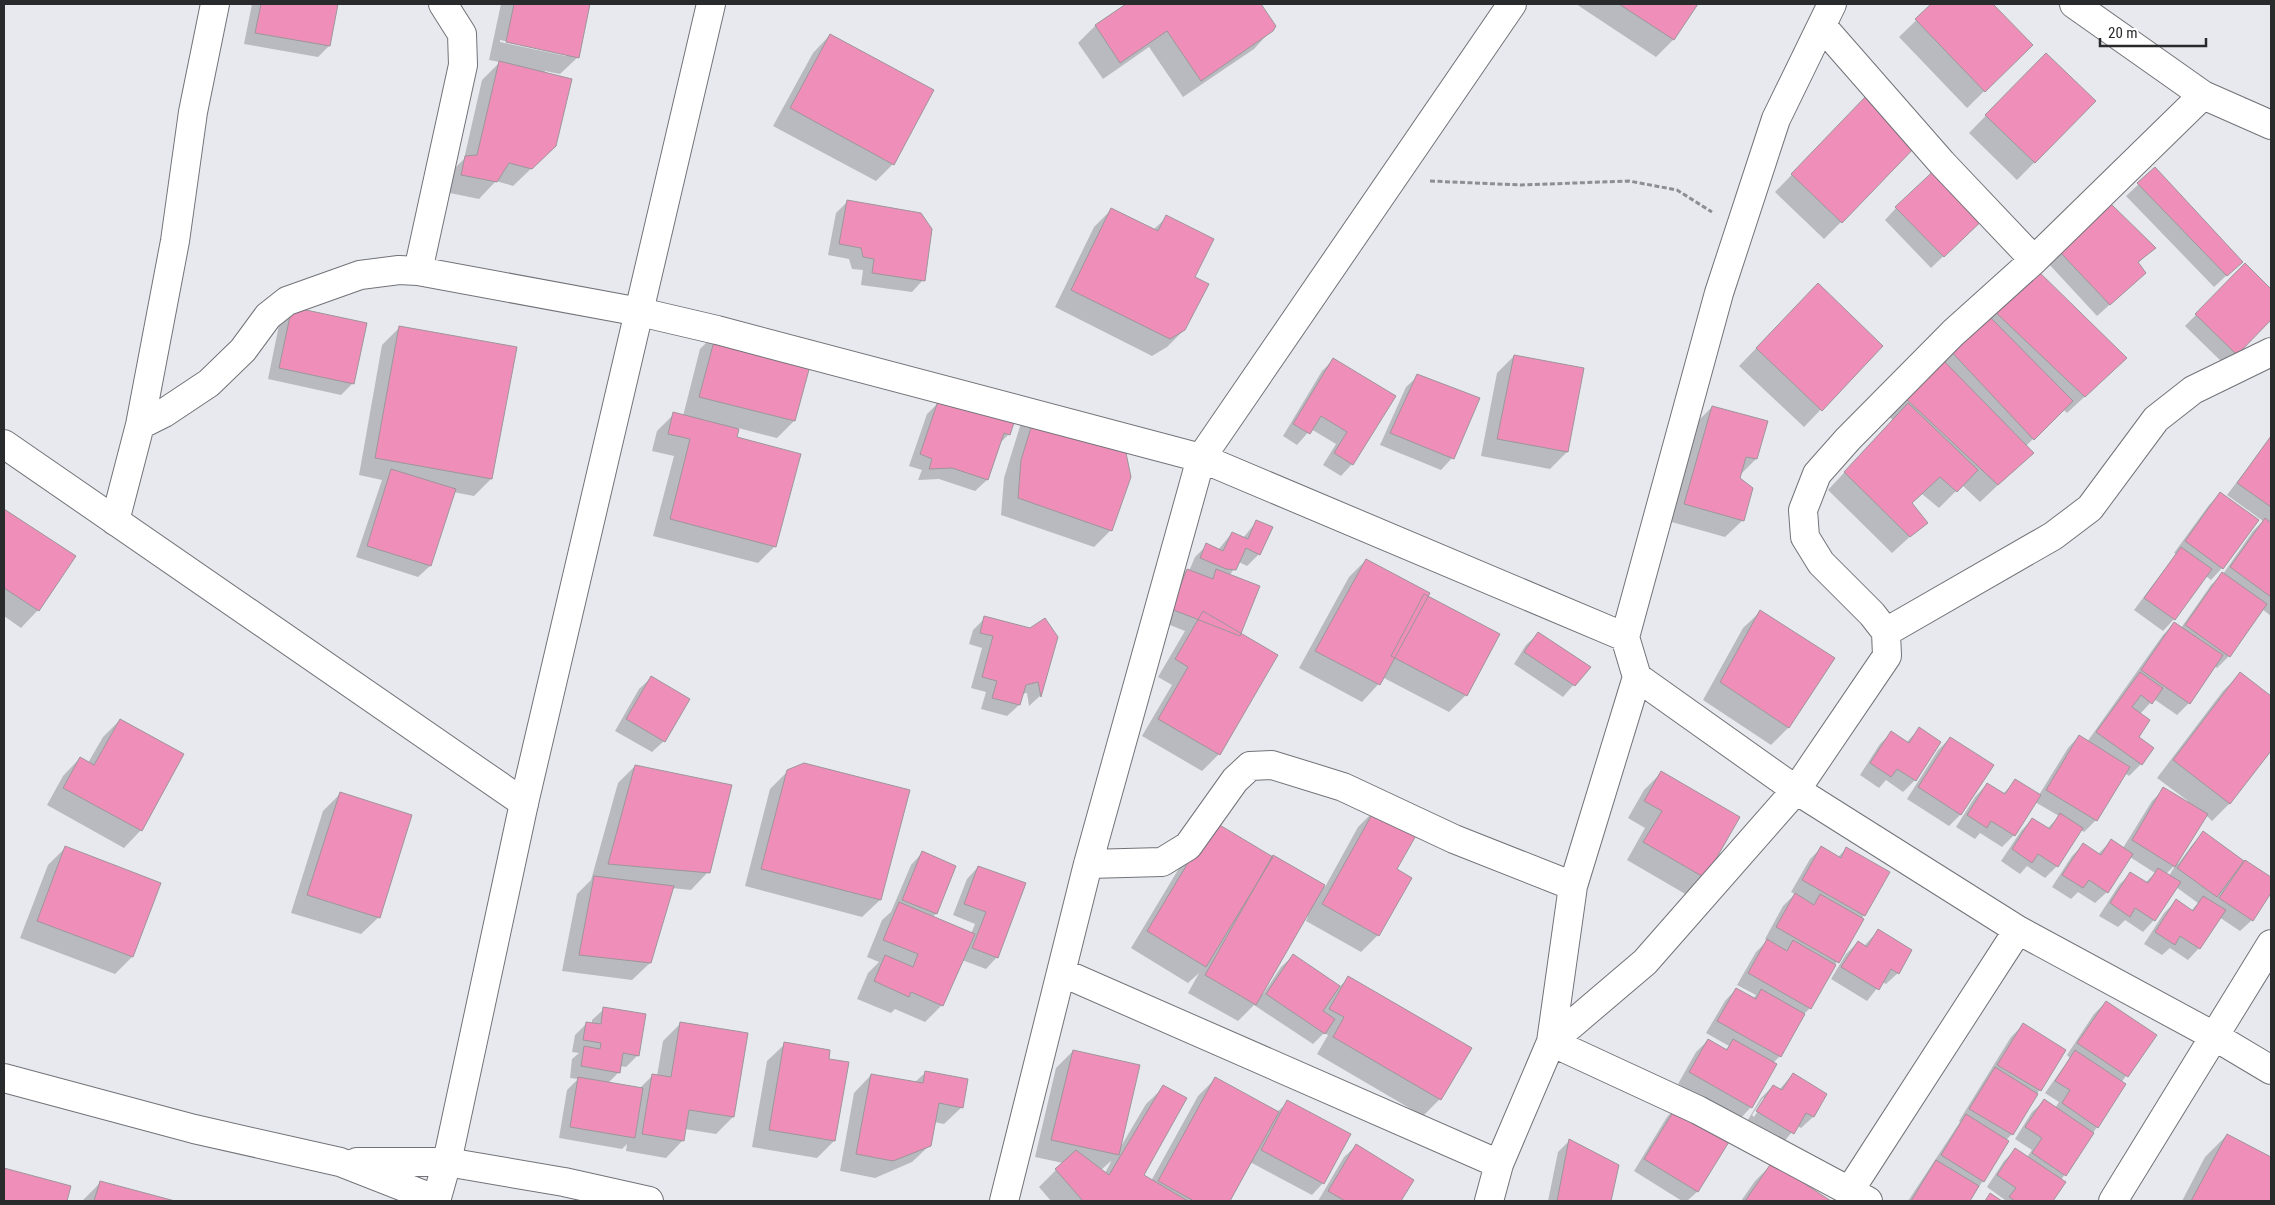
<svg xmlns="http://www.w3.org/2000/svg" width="2275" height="1205" font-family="'Roboto Condensed',sans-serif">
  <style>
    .shadow { fill: #0003; fill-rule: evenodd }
    .building { fill: #ef8fb9; stroke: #9d9699 }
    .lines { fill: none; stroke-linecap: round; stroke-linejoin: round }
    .minor-casing { stroke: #727378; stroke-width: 30 }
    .tertiary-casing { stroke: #727378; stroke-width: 30 }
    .primary-casing { stroke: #727378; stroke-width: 30 }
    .path { stroke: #8d8e92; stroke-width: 3; stroke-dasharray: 5 2.5; stroke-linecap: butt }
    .minor { stroke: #fff; stroke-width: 28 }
    .tertiary { stroke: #fff; stroke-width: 28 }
    .primary { stroke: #fff; stroke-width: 28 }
  </style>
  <rect width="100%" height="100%" fill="#e8e9ef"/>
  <!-- shadow -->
  <path class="shadow" d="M252 4H336L329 46 318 57 244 44Z
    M501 4H589L578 57 560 74 545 71 537 163 513 186 496 181 479 199 445 192 449 174 464 159 482 80 500 62 489 60ZM500 40 566 54V56L500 42Z
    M1129 4H1259L1275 26 1254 49 1183 97 1149 47 1103 79 1078 43 1095 26Z
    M1576 4H1697L1673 40 1656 57Z
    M1933 4H1991L2031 45 1967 108 1899 37Z
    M830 35 893 164 876 181 773 126 813 53Z
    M2029 71 2095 101 2017 180 1969 133Z
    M1851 113 1841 222 1824 239 1775 192Z
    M2155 169 2241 262 2214 287 2126 196Z
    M848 201 923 280 912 292 861 285 863 270 852 269 849 259 828 255 836 213Z
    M1896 208 1977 224 1931 268 1885 220Z
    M1112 209 1153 230 1167 217 1193 277 1184 330 1167 347 1152 356 1055 307 1094 227Z
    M2154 248 2137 264 2133 284 2097 316 2048 263 2060 252Z
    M2245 265 2271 291V319L2225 365 2185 326Z
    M1801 302 1882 346 1804 427 1739 366Z
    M292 308 353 383 341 395 268 379 280 320Z
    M1992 309 2108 375 2067 413 2063 409 2026 446 2032 453 1980 502 1962 485 1939 508 1922 494 1911 504 1926 522 1892 553 1828 490 1893 420 1886 414Z
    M399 328 491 479 474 496 453 492 430 566 418 577 356 557 382 480 359 475 382 345Z
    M717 332 811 356 794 421 777 438 738 428 735 438 775 546 758 563 653 536 674 456 652 451 657 431 674 414 683 416 700 349Z
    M1514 356 1567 452 1550 469 1481 456 1497 373Z
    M1333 360 1394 396 1352 464 1341 476 1323 465 1336 444 1311 429 1297 445 1283 436 1322 371Z
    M1418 376 1452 458 1441 470 1380 445 1406 387Z
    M939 402 1009 434 999 444 987 480 975 491 939 479 918 480 922 470 909 466 927 414Z
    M1039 406 1111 530 1094 547 1001 515 1004 478 1021 423Z
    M1712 407 1766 422 1756 459 1740 475 1743 520 1725 537 1668 521 1695 424Z
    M2271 437V616L2262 609 2229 656 2217 668 2214 666 2189 703 2177 715 2154 699 2140 714 2137 737 2152 748 2141 764 2129 776 2125 773 2096 820 2084 832 2081 830 2057 866 2045 878 2027 866 2020 874 2001 861 2021 831 2032 819 2047 829 2059 816 2035 802 2014 835 2002 847 1980 833 1975 839 1956 827 1975 797 1987 784 2003 794 2016 780 2039 795 2068 748 2079 736 2087 742 2163 635 2174 624 2181 628 2211 585 2223 574 2253 531 2263 521 2227 495Z
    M2220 494 2222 568 2211 580 2206 576 2174 619 2163 631 2134 610 2176 554 2174 553 2209 505Z
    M4 511 74 557 38 610 21 628 4 616Z
    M1257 521 1259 554 1247 566 1239 562 1229 576 1240 634 1219 754 1202 771 1142 736 1172 685 1158 677 1185 631 1160 621 1175 582 1187 570 1189 571 1195 557 1207 545 1218 550 1232 533 1243 538Z
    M1366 560 1426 597 1466 695 1449 712 1384 678 1362 702 1299 668 1349 577Z
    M1761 611 1834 659 1788 728 1771 745 1703 700 1743 628Z
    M985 618 1057 637 1040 696 1029 706 1027 693 1022 694 1019 705 1007 716 981 709 986 692 971 688 982 648 969 644 973 630Z
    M1538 634 1589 667 1563 697 1514 664 1526 645Z
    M2240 674 2271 698V749L2230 803 2212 821 2206 815 2176 862 2178 864 2192 845 2203 833 2243 862 2271 879V890L2252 920 2240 931 2219 917 2199 948 2188 960 2170 948 2162 955 2144 944 2164 913 2176 901 2191 911 2198 903 2176 887 2154 920 2143 932 2125 920 2118 927 2099 916 2119 885 2131 873 2145 883 2155 873 2130 857 2107 892 2095 903 2078 892 2071 899 2052 887 2072 856 2083 845 2098 854 2111 841 2123 848 2152 801 2164 789 2187 803 2188 801 2157 778 2223 691ZM2176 864 2169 876 2166 874Z
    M651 678 664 741 652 752 615 731 639 689Z
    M120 720 182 755 141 830 124 848 47 805 63 776 80 758 88 763 103 737Z
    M1919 729 1915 780 1903 792 1886 780 1879 788 1860 775 1880 744 1891 733 1906 743Z
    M1950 738 1960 815 1949 826 1907 799 1938 750Z
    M635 766 708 872 691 890 672 888 650 963 632 980 562 971 577 894 591 880 618 783Z
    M788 771 880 900 862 917 745 886 770 789Z
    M1661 773 1704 877 1687 895 1627 860 1645 828 1628 818 1644 790Z
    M340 794 379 917 361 934 291 913 323 811Z
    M1375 810 1396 870 1378 935 1361 952 1306 921 1308 916 1306 915 1261 993 1263 994 1281 967 1293 956 1339 987 1349 978 1440 1099 1423 1116 1317 1054 1328 1035 1324 1033 1313 1044 1254 1005 1238 1021 1188 993 1199 973 1188 983 1131 948 1196 840 1272 858 1274 857 1325 887 1358 827Z
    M65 848 159 883 132 957 115 974 20 938 48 865Z
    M1821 848 1838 857 1846 849 1864 915 1810 1008 1803 1015 1780 1056 1773 1063 1751 1107 1740 1119 1678 1084 1696 1052 1708 1040 1725 1050 1729 1046 1706 1033 1725 1001 1736 989 1753 999 1756 995 1737 985 1756 952 1768 940 1765 939 1783 906 1795 894 1791 892 1810 859Z
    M922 853 936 914 932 917 971 934 975 924 953 915 967 879 978 867 997 957 986 969 962 960 942 1005 925 1022 895 1009 891 1013 857 999 868 973 879 962 867 957 882 920 891 912 911 865Z
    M1878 931 1898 973 1886 984 1882 982 1867 1001 1831 979 1846 954 1858 942 1864 946Z
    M2106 1002 2155 1035 2121 1083 2097 1127 2061 1180 2064 1182 2051 1201H2004L2005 1200 1987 1187 2004 1161 2015 1150 2027 1157 2032 1150 2015 1139 2032 1112 2044 1101 2055 1108 2059 1102 2045 1093 2070 1058 2067 1055 2094 1014Z
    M604 1009 638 1055 626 1067 620 1066 619 1072 608 1083 640 1088 652 1076H657L663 1041 681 1023 746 1034 733 1117 716 1134 685 1129 683 1140 666 1158 626 1151 627 1144 622 1149 559 1138 567 1090 578 1079 570 1078 572 1059 579 1053 572 1052 575 1035 587 1023 592 1024V1020Z
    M2023 1025 2064 1051 2012 1134 2006 1140 1983 1181 1969 1201H1908L1960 1122 1959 1121 2011 1037Z
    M785 1044 828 1060 834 1141 817 1158 752 1147 767 1061Z
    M1073 1051 1120 1148 1146 1104 1164 1087 1142 1176 1151 1181 1198 1096 1215 1079 1277 1112 1288 1102 1323 1183 1312 1195 1250 1162 1228 1201H1051L1039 1187 1063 1163 1035 1157 1056 1068ZM1111 1161V1162L1105 1173 1101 1170Z
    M926 1072 962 1107 944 1124 934 1122 930 1145 912 1162 875 1178 840 1171 854 1093 871 1075 914 1083Z
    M1793 1074 1826 1095 1813 1117 1801 1128 1797 1126 1782 1144 1746 1123 1761 1098 1773 1086 1779 1090ZM1763 1098H1766L1754 1117 1752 1115Z
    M1678 1105 1730 1138 1697 1192 1687 1201H1682L1634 1171 1667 1117Z
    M2227 1135 2271 1158V1201H2182L2205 1157Z
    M1569 1141 1618 1166 1610 1201H1548L1558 1152Z
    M1356 1146 1412 1180 1399 1201H1318L1344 1157Z
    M1772 1164 1829 1201H1741L1755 1181Z
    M4 1169 69 1187 65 1201H4Z
    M100 1183 170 1201H82Z"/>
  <!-- building -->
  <path class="building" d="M261 4H338L330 46 255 33Z
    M514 4H590L579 58 506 42Z
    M1126 4H1261L1276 26 1273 31 1201 81 1167 31 1120 63 1095 25Z
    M1619 4H1698L1674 40Z
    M1931 4H1993L2033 45 1985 92 1915 19Z
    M830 34 934 90 894 165 790 108Z
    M2046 53 2096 101 2035 163 1985 115Z
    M499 61 572 79 556 146 532 169 509 163 497 182 461 175 465 156 477 155Z
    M1868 94 1919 143 1842 223 1791 174Z
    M1942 163 1990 213 1944 257 1895 207Z
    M2155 167 2243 262 2227 276 2137 183Z
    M847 200 921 213 932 229 925 281 872 273 874 259 863 257 861 248 839 244Z
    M2111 204 2156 248 2138 262 2146 273 2110 305 2059 251Z
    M1111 208 1158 231 1166 215 1214 239 1195 277 1209 284 1185 330 1170 339 1071 290Z
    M2245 263 2271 289V320L2237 355 2195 314Z
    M2035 268 2127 358 2085 397 1991 308Z
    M1818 283 1883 346 1822 411 1756 348Z
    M292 307 367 323 354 384 279 368Z
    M1985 312 2073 401 2034 440 1948 348Z
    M399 326 517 347 492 479 375 458Z
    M717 330 813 355 795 421 699 397Z
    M1514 355 1584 368 1568 452 1497 439Z
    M1333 358 1396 396 1353 465 1334 453 1347 432 1321 416 1310 434 1293 424Z
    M1942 359 2034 453 1998 485 1903 396Z
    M1417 374 1480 398 1454 459 1390 433Z
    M938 401 1019 407 1010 435 1004 433 988 480 952 468 929 469 932 459 920 454Z
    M1908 403 1978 470 1957 492 1940 477 1912 503 1928 523 1910 537 1844 472Z
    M1038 405 1121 429 1131 477 1112 531 1018 498 1021 460Z
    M1712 406 1768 421 1757 459 1746 457 1740 478 1753 488 1744 521 1684 504Z
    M673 412 739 429 737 437 801 454 776 547 670 519 690 439 668 434Z
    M2271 436V507L2237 483Z
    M391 469 456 489 431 566 367 546Z
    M2220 492 2259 520 2223 569 2185 541Z
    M4 509 76 556 39 611 4 588Z
    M2265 518 2271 523V597L2230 567Z
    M1256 520 1273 527 1260 555 1246 548 1236 570 1226 569 1200 558 1206 543 1223 551 1232 532 1248 539Z
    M2181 547 2212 569 2175 620 2144 598Z
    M1366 559 1430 593 1380 685 1315 651Z
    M1187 569 1213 579 1216 569 1260 586 1240 636 1171 609Z
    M2222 572 2267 604 2230 657 2185 625Z
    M1424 594 1500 634 1467 696 1391 656Z
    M1760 610 1835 658 1789 728 1720 682Z
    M1203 611 1278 655 1220 755 1158 719 1188 667 1175 659Z
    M984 616 1030 628 1045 618 1058 637 1041 697 1038 682 1026 685 1020 705 992 698 997 681 982 677 993 636 980 633Z
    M2174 622 2223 655 2190 704 2141 670Z
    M1538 632 1591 667 1575 686 1524 652Z
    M2140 672 2163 688 2152 704 2141 695 2132 707 2150 720 2139 737 2154 748 2142 765 2096 732Z
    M2240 672 2271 696V751L2230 804 2173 760Z
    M651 676 690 699 665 742 626 719Z
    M120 719 184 754 142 831 63 788 80 757 94 765Z
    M1919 727 1941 742 1916 781 1897 769 1891 777 1870 763 1891 731 1909 743Z
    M2079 735 2130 767 2097 821 2046 790Z
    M1950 737 1994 765 1961 815 1918 787Z
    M804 763 910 790 881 900 761 869 787 770Z
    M635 765 732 785 710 873 608 864Z
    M1661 771 1740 817 1705 878 1643 842 1662 811 1644 801Z
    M2015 779 2041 795 2015 836 1991 821 1987 828 1967 815 1987 783 2005 794Z
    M2163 787 2208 814 2175 867 2132 840Z
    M340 792 412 815 380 918 307 895Z
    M1375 809 1418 832 1397 869 1412 878 1379 936 1322 904Z
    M2060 813 2083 828 2058 867 2038 854 2032 863 2012 849 2032 818 2050 829Z
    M1213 821 1273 857 1206 967 1147 931Z
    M2203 831 2244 861 2217 897 2177 868Z
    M2111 839 2133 854 2108 893 2089 880 2083 888 2062 875 2083 843 2101 855Z
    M65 846 161 883 133 957 37 921Z
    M1821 846 1841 858 1846 847 1890 872 1865 916 1802 880Z
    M922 851 956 866 937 914 902 900Z
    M1273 855 1325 885 1256 1005 1205 975Z
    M2245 860 2271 877V893L2253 921 2219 898Z
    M978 866 1026 883 998 958 972 948 986 912 964 904Z
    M2158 868 2181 882 2155 921 2135 908 2130 917 2110 903 2130 872 2148 883Z
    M594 876 674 886 651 963 579 955Z
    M1795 893 1814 905 1820 894 1864 919 1839 963 1776 927Z
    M2203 896 2226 910 2200 949 2180 936 2175 945 2155 932 2176 899 2193 911Z
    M899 902 975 934 943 1006 911 992 909 997 874 981 885 955 913 967 918 954 883 940Z
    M1878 929 1912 950 1899 974 1891 969 1879 990 1841 967 1858 941 1867 947Z
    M1767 939 1787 951 1793 940 1836 965 1811 1009 1748 973Z
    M1293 954 1340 986 1323 1011 1335 1019 1325 1034 1266 994Z
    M1348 976 1472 1048 1441 1100 1333 1037 1344 1017 1329 1009Z
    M1736 988 1756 999 1761 989 1805 1014 1781 1057 1717 1021Z
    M2106 1001 2157 1035 2128 1077 2077 1043Z
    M603 1007 646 1014 639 1056 623 1053 620 1073 581 1066 584 1046 600 1049 601 1043 583 1040 586 1022 601 1024Z
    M680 1022 748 1033 734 1117 689 1110 684 1141 642 1134 652 1074 671 1077Z
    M2023 1023 2066 1050 2041 1091 1997 1065Z
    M1708 1039 1727 1050 1733 1039 1777 1064 1752 1108 1689 1072Z
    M784 1042 830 1050 829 1059 849 1062 835 1141 769 1130Z
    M1073 1050 1140 1065 1119 1155 1051 1140Z
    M2075 1050 2126 1084 2098 1128 2062 1103 2070 1090 2055 1081Z
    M1995 1067 2038 1094 2013 1135 1969 1109Z
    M925 1071 968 1079 963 1108 939 1103 931 1146 893 1161 856 1154 871 1074 923 1083Z
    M1793 1073 1827 1094 1814 1117 1806 1113 1794 1134 1756 1111 1773 1085 1782 1090Z
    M578 1077 643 1088 635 1138 570 1127Z
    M1215 1077 1279 1112 1230 1201H1194L1158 1181Z
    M1163 1085 1187 1098 1144 1175 1188 1201H1083L1055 1169 1076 1150 1109 1175Z
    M2044 1099 2094 1133 2066 1176 2032 1153 2042 1138 2025 1127Z
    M1287 1100 1351 1134 1324 1184 1261 1150Z
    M1678 1104 1732 1137 1698 1192 1644 1159Z
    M1966 1114 2009 1141 1984 1182 1941 1155Z
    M2227 1134 2271 1157V1201H2191Z
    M1569 1139 1619 1165 1611 1201H1557Z
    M1356 1144 1414 1180 1401 1201H1345L1328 1191Z
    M2015 1148 2066 1182 2053 1201H2015L2009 1197 2016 1188 1997 1175Z
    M1936 1160 1979 1186 1970 1201H1911Z
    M1772 1162 1831 1201H1745Z
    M4 1168 71 1186 67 1201H4Z
    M100 1181 175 1201H94Z
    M1990 1193 2002 1201H1985Z"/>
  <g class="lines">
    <defs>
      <path id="minor" d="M2074 4 2203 95 2271 125
        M1822 26 1942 163 2034 260
        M418 271 463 65 462 34 443 4
        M140 425 164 413 209 383 243 350 268 316 287 301 360 275 399 270 418 271 640 312 717 330 1201 458 1625 637
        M115 521 140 425 175 241 193 112 215 4
        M1886 632 2053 536 2090 508 2156 419 2193 390 2271 352
        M1637 677 1796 790 2018 930 2214 1036 2271 1070
        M1088 864 1162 862 1188 846 1235 780 1250 766 1272 765 1343 787 1454 839 1573 886
        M1061 972 1499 1164
        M4 1078 194 1129 340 1162 437 1200
        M357 1162H447
        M1850 1190 2018 930
        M1004 1201 1088 864 1201 458 1512 4
        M1489 1201 1499 1164 1551 1042 1573 886 1637 677 1625 637 1719 293 1776 119 1832 4
        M1868 1201 1698 1110 1551 1042 1645 962 1796 790 1887 656 1886 632 1872 614 1821 563 1805 537 1803 510 1817 474 1848 439 1953 333 2034 260 2203 95
        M2113 1201 2271 944"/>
      <path id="tertiary" d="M4 444 524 803
        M447 1162 564 1182 649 1201"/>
      <path id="primary" d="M436 1201 447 1162 524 803 711 4"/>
    </defs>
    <!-- minor casing -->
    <use href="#minor" class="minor-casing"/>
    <!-- tertiary casing -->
    <use href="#tertiary" class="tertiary-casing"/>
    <!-- primary casing -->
    <use href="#primary" class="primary-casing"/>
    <!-- path -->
    <path class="path" d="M1430 181 1521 185 1629 181 1677 190 1712 212"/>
    <!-- minor -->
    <use href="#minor" class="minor"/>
    <!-- tertiary -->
    <use href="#tertiary" class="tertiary"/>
    <!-- primary -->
    <use href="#primary" class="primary"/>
  </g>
  <!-- border -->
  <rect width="2275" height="1205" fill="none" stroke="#292a2c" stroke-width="10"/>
  <!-- scale -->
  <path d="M2100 38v8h106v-8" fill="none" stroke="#292a2c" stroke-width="2.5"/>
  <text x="2108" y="38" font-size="15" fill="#292a2c" stroke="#ffffff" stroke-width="4" paint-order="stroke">20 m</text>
</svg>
